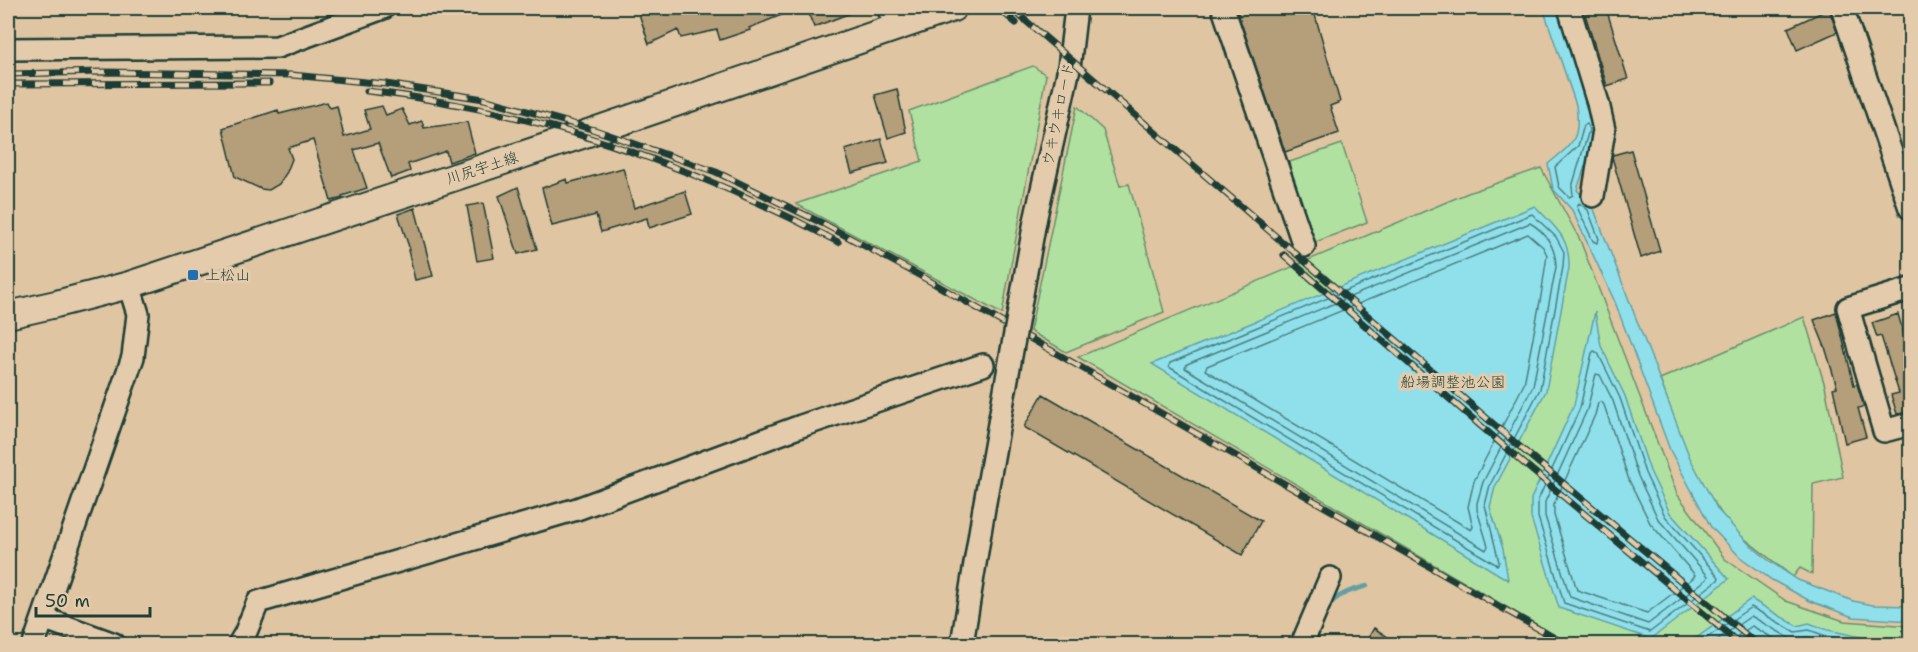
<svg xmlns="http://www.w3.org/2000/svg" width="1918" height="652" font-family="'Shantell Sans','Klee One',sans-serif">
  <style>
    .green { fill: #b1e1a1; stroke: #688f6a; stroke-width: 1.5 }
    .water { fill: #90e0ec; stroke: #639fa2; stroke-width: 1.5 }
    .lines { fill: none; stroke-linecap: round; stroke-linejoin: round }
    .shore { stroke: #4c7e7e; stroke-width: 1.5 }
    .stream { stroke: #639fa2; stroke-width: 4.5 }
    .building { fill: #b59e7a; stroke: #1f3d34; stroke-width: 1.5 }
    .minor-casing { stroke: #1f3d34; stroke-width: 26 }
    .major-casing { stroke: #1f3d34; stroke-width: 30 }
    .minor { stroke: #e3cbab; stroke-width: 21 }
    .major { stroke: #e3cbab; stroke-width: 26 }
    .rail-casing { stroke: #1f3d34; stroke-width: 7 }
    .rail { stroke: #e3cbab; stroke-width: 4.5; stroke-dasharray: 14; stroke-linecap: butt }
    .minor-bridge-casing { stroke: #1f3d34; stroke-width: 26; stroke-linecap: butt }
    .minor-bridge { stroke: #e3cbab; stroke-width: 21 }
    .poi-dot { fill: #1f6fb2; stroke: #e3cbab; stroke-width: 2 }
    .labels { text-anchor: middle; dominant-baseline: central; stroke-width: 6; stroke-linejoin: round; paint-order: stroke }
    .street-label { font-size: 15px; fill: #1f3d34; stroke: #e3cbab }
    .poi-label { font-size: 15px; fill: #1f3d34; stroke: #e3cbab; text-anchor: start }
    .park-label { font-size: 15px; fill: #264539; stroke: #e3cbab }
  </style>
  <rect width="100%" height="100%" fill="#e0c5a2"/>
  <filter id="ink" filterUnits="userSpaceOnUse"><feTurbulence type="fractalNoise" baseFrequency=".0167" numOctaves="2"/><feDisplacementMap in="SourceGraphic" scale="12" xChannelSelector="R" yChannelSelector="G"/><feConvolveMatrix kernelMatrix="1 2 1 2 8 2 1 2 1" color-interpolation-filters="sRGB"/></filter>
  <g filter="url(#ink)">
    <!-- green -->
    <path class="green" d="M1033 66 1046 75 1002 314 796 204 922 161 909 111Z
      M1077 106 1103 130 1120 186 1129 184 1164 312 1066 352 1030 331Z
      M1342 144 1367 222 1308 245 1281 165Z
      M1541 168 1580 240 1677 494 1725 559 1786 601 1844 621 1910 626V644H1570L1078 357 1468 193Z
      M1804 317 1825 386 1843 477 1813 484 1812 574 1800 568 1793 577 1730 527 1690 465 1660 379Z"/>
    <!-- water -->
    <path class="water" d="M1543 8H1559L1596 122 1590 151 1577 190 1593 207 1690 458 1718 510 1748 543 1768 560 1798 580 1853 601 1873 605 1910 606V621L1853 617 1810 601 1772 580 1740 557 1711 527 1670 450 1615 302 1572 210 1553 189 1548 164C1573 143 1581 140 1576 105Z
      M1535 206C1555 228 1570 236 1569 268L1546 391 1495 487 1490 507 1503 549 1508 580 1152 364Z
      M1595 312 1601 346 1625 396 1650 471 1670 513 1729 579 1651 639 1559 608 1531 518V499L1574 405Z
      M1751 599 1797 626 1809 623 1828 630 1870 639 1910 641V644H1688Z"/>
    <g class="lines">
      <!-- shore -->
      <path class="shore" d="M1587 124 1589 130 1572 187 1573 195 1569 197 1559 187 1555 167 1578 146 1584 125Z
        M1579 203 1588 210 1599 239 1597 243 1593 241 1577 207Z
        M1532 214 1556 237 1564 252 1563 267 1540 389 1490 485 1485 505 1499 562 1497 565 1169 367 1170 363Z
        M1530 223C1546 232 1556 248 1556 267L1533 386 1483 482 1477 503V510L1488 546 1486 550 1185 368 1187 364Z
        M1528 234 1543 247 1547 255 1541 296 1524 384 1474 481 1468 507 1473 527 1471 530 1205 370 1207 366Z
        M1594 351 1598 353 1620 398 1645 473 1665 516 1719 577 1718 580 1650 632 1564 603 1538 517V500L1580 408 1592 353Z
        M1596 374 1600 375 1613 401 1638 476 1658 519 1708 576 1707 579 1648 624 1570 597 1545 516V502L1587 410Z
        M1601 401 1604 405 1629 480 1650 523 1695 575 1693 578 1647 613 1577 590 1554 515V504L1595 415 1598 403Z
        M1698 644 1751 607 1795 632 1809 630 1826 636 1866 644
        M1711 644 1751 616 1791 639 1808 637 1829 644
        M1726 644 1752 626 1783 644"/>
      <!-- stream -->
      <path class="stream" d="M1328 607C1337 594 1352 590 1367 586"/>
    </g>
    <!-- building -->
    <path class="building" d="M637 8H799L749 28 750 30 720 40 717 30 681 38 678 30 649 44Z
      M806 8H861V9L814 27Z
      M1236 8H1313L1340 102 1330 106 1339 133 1285 152Z
      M1606 8 1628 79 1607 86 1585 14Z
      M1829 9 1837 32 1797 50 1788 28Z
      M897 89 906 132 888 138 875 95Z
      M327 102 330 108 337 106 344 137 370 129 364 110 382 106 386 115 402 109 410 125 422 121 424 128 467 122 475 153 449 162 446 151 408 164 410 171 391 178 378 143 354 150 367 188 342 196 343 198 331 201 313 140 288 148 292 159 287 172 279 184 269 190 261 189 235 177 223 128 278 110 279 114Z
      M881 139 888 163 852 173 845 150Z
      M1631 150 1660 251 1641 258 1612 157 1613 155Z
      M623 168 634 208 685 191 692 214 649 228 647 218 601 232 596 215 552 226 542 188 567 179 568 183Z
      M518 187 537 249 518 254 499 196Z
      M483 203 494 258 477 261 467 206Z
      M415 208 433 276 415 280 408 250H410L398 214Z
      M1836 312 1854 385 1857 384 1864 407 1858 408 1866 437 1845 443 1833 388 1837 387 1825 347 1814 320Z
      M1898 314 1911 359V412L1897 414 1891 395 1899 393 1881 336 1877 337 1872 323Z
      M1043 394 1261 521 1242 555 1024 427Z
      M1374 628 1400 645H1364Z"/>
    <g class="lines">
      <defs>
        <path id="minor" d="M888 8 897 26
          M1223 8 1304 246
          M1569 8 1598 103 1604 130 1593 196
          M1842 8 1910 208
          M8 49 277 47 383 8
          M1035 221 1069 68 1076 8
          M1910 289 1848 308 1884 431 1910 424
          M43 618 114 644
          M34 644 133 357 138 314 129 285
          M239 644 245 634 258 602 577 509 801 426 983 365
          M962 644 984 508
          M1302 644 1330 578"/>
        <path id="major" d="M8 315 56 304 129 285 582 135 953 8"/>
      </defs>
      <!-- minor casing -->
      <use href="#minor" class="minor-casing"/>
      <!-- major casing -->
      <use href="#major" class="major-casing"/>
      <!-- minor -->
      <use href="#minor" class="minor"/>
      <!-- major -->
      <use href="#major" class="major"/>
      <defs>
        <path id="rail" d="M998 8 1016 23
          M1011 8 1534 459 1757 644
          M8 74 103 72 292 75 386 84 484 99 595 130 716 172 824 224 928 280 1565 644
          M8 84 269 83
          M367 91C532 109 693 165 838 242
          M1284 255 1527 466 1740 644"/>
      </defs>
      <!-- rail casing -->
      <use href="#rail" class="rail-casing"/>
      <!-- rail -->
      <use href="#rail" class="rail"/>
      <defs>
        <path id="minor-bridge" d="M984 508 1035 221"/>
      </defs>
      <!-- minor-bridge casing -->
      <use href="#minor-bridge" class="minor-bridge-casing"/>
      <!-- minor-bridge -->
      <use href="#minor-bridge" class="minor-bridge"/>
    </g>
  </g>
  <!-- markers -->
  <rect class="poi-dot" x="187" y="269" width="12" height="12" rx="3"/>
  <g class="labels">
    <!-- street labels -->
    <g class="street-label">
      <text transform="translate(1058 114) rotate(-78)">ウキウキロード</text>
      <text transform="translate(482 168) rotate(-18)">川尻宇土線</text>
    </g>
    <!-- poi labels -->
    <g class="poi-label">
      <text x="205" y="275">上松山</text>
    </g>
    <!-- park labels -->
    <g class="park-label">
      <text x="1453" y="382">船場調整池公園</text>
    </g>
  </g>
  <!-- margin -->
  <rect width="1918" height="652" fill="none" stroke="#e3cbab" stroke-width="30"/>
  <rect x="15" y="15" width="1888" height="622" fill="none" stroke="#1f3d34" stroke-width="2" filter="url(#ink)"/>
  <!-- scale -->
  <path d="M36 607v9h114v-9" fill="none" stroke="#1f3d34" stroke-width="3"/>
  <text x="45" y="607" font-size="18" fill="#1f3d34" stroke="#e3cbab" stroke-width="4.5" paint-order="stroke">50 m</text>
</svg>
